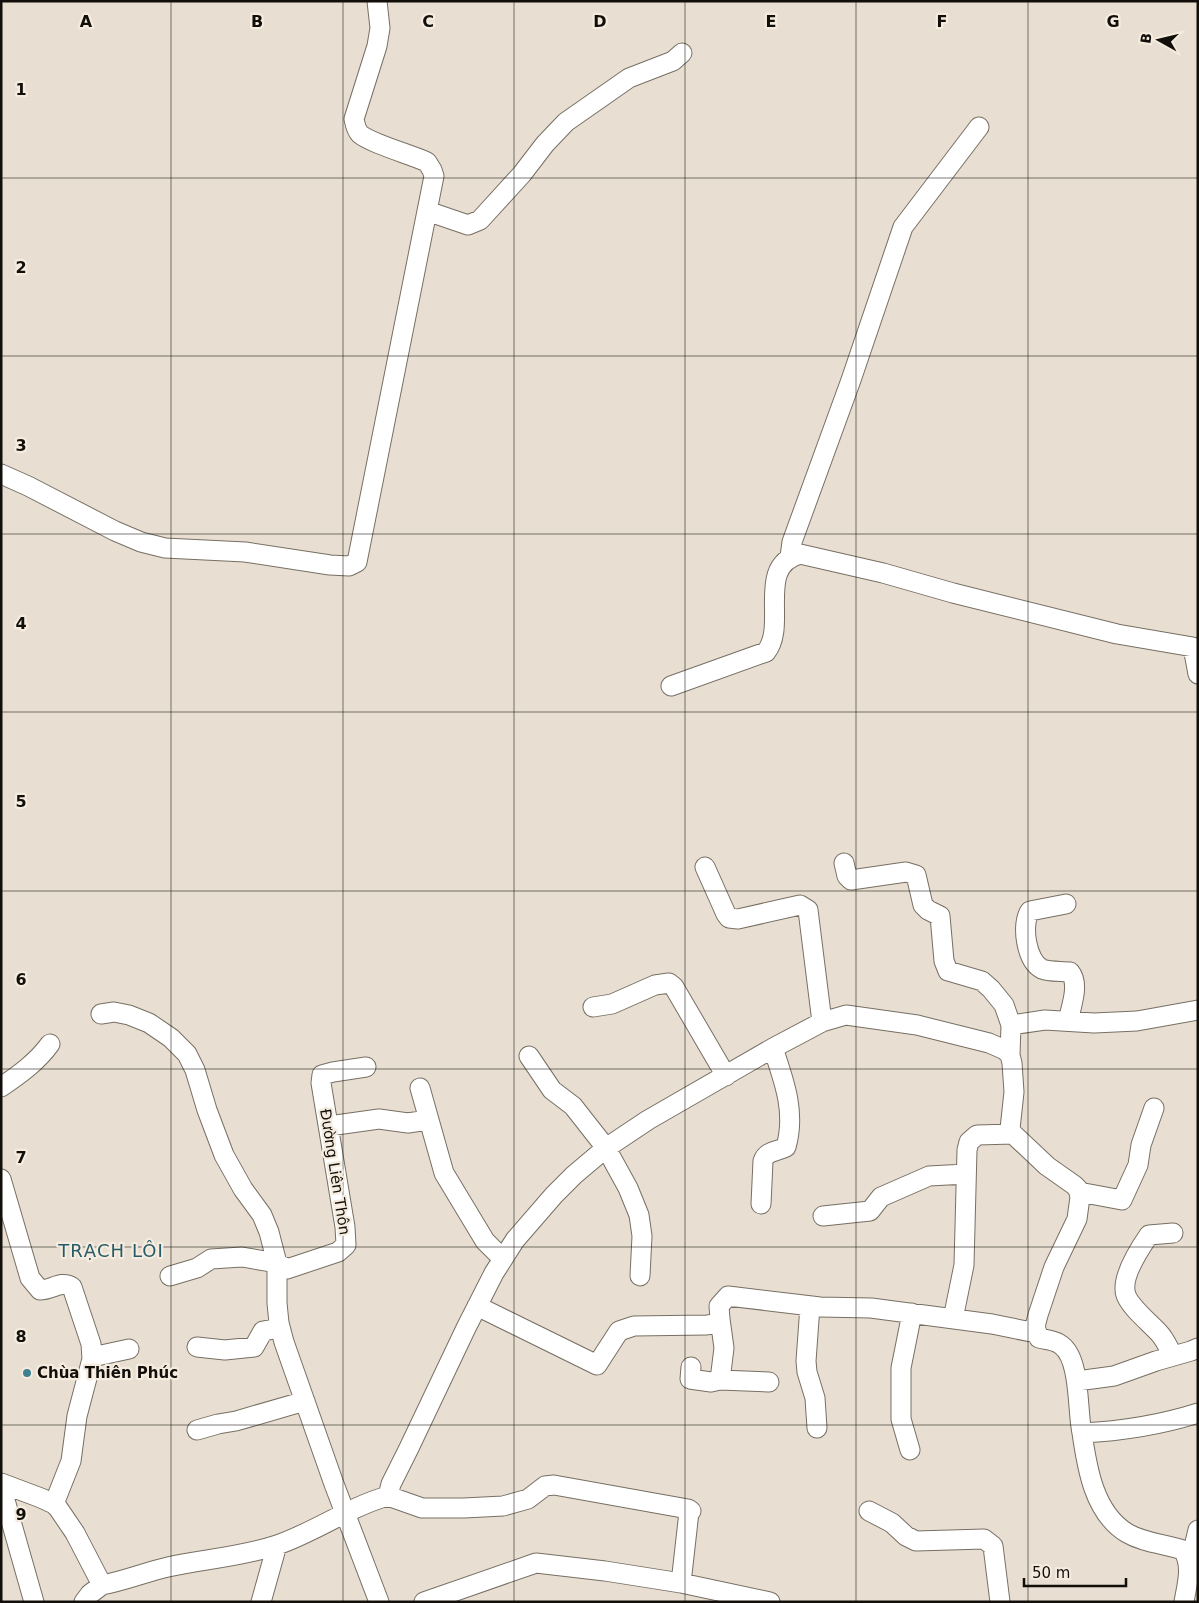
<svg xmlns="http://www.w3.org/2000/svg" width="1199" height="1603" font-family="'DejaVu Sans',sans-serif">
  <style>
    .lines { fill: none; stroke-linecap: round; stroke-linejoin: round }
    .minor-casing { stroke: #776f63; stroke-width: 21 }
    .minor { stroke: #fff; stroke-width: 19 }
    .grid { fill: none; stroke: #120f0b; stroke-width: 1; stroke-opacity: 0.55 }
    .poi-dot { fill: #3e8191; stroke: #f5ecdf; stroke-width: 2 }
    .labels { text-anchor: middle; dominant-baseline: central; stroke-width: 4.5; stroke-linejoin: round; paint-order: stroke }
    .street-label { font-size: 15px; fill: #120f0b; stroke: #f5ecdf }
    .poi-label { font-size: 15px; font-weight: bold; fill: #120f0b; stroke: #f5ecdf; text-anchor: start }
    .quarter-label { font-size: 18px; letter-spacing: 1px; fill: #255b68; stroke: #f5ecdf }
    .grid-label { font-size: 16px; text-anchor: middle; font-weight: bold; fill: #120f0b; stroke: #f5ecdf; stroke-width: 4.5; stroke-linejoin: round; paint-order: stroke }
  </style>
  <rect width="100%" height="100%" fill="#e8dfd2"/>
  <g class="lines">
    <defs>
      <path id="minor" d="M427 211 468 225 480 220 522 174 545 144 566 122 629 78 673 61 682 53
        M1 474 28 486 115 531 141 542 165 548 245 552 330 565 349 566 357 562 434 176 432 170 427 162C412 155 370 143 360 134 356 130 355 124 354 119L377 46 380 28 377 1
        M790 557 792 542 851 380 903 227 979 127
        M671 686 766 652C788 625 755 566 800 554L883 573 953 593 1117 634 1193 647 1198 674
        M844 863 847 876 851 880 906 872 916 875 923 905 928 910 940 916 944 961 948 971 982 981 991 989 1004 1005 1011 1025 1010 1055
        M705 867 726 914 729 918 738 919 800 905 808 910 822 1022
        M1066 904 1030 911C1021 924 1026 961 1042 969 1049 972 1061 971 1070 972 1080 984 1071 1007 1068 1021
        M593 1007 612 1004 655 985 669 983 674 987 726 1076
        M101 1014 114 1012 129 1015 149 1023 171 1038 187 1054 195 1070 207 1110 224 1155 243 1189 262 1215 269 1232 277 1263V1303L279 1323 284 1342 334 1484 379 1602
        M1011 1025 1045 1020 1094 1023 1137 1021 1198 1010
        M529 1056 552 1090 573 1106 606 1148 628 1188 639 1215 642 1236 640 1276
        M1 1087C19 1075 37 1062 50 1044
        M420 1088 444 1173 485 1241 503 1259
        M329 1126 379 1119 408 1123 428 1120
        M1 1179 30 1278 40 1290C52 1290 61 1280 72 1287L91 1344 92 1359 77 1416 71 1461 54 1504
        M1079 1192 1122 1200 1138 1165 1141 1145 1154 1108
        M761 1204 763 1161C767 1150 777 1152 786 1147 796 1112 784 1081 773 1048
        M823 1216 870 1211 881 1197 929 1176 966 1174
        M170 1276 197 1268 211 1259 242 1257 277 1263 287 1269 338 1252 346 1245 345 1227 321 1083 322 1075 333 1072 366 1067
        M477 1306 597 1365 619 1331 634 1326 707 1325 718 1323 720 1319 719 1306 728 1296 820 1307 871 1308 992 1324 1036 1333
        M810 1306 806 1361 807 1372 815 1398 817 1428
        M720 1319 724 1348 720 1380 769 1382
        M953 1319 964 1265 967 1150 969 1142 977 1135 1013 1134
        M197 1347 225 1350 254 1347 263 1331 280 1328
        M1173 1356C1169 1349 1165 1339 1159 1333 1150 1323 1130 1307 1126 1295 1120 1278 1140 1248 1149 1235L1173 1233
        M92 1357 129 1349
        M691 1367 690 1379 711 1382 720 1380
        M1077 1381 1114 1376 1156 1361 1191 1351 1198 1348
        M197 1430 218 1424 236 1421 305 1401
        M1082 1433C1087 1468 1094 1513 1127 1533 1144 1543 1165 1544 1183 1550 1193 1566 1187 1584 1184 1602
        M910 1450 901 1419V1368L912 1313
        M1 1483 41 1498 54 1504 58 1508 75 1533 102 1585C124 1581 146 1572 168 1567 204 1559 241 1557 277 1545 315 1532 349 1507 388 1496L391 1484 409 1448 466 1328 494 1273 515 1240 554 1195 574 1175 606 1148 648 1120 773 1048 822 1022 846 1015 917 1025 989 1043 1005 1050 1010 1055 1012 1063 1014 1092 1010 1129 1013 1134 1047 1166 1074 1185 1078 1189 1080 1197 1077 1219 1054 1267 1038 1315 1035 1327 1039 1338C1046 1340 1055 1340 1061 1345 1081 1359 1077 1411 1082 1433 1122 1431 1160 1425 1198 1413
        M1 1486 34 1602
        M388 1496 422 1508H464L503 1506 528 1499 545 1486 554 1485 688 1509 691 1511 689 1512 681 1583
        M869 1511 892 1523 906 1536 916 1541 984 1539 993 1546 1000 1602
        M1189 1562 1193 1551 1198 1530
        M84 1602 90 1594 102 1585
        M261 1602 277 1545
        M424 1602 536 1563 605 1571 681 1583 770 1602"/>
    </defs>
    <!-- minor casing -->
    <use href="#minor" class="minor-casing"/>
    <!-- minor -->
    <use href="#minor" class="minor"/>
  </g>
  <!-- grid -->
  <path class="grid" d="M171 1V1602M343 1V1602M514 1V1602M685 1V1602M856 1V1602M1028 1V1602M1 178H1198M1 356H1198M1 534H1198M1 712H1198M1 891H1198M1 1069H1198M1 1247H1198M1 1425H1198"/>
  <!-- markers -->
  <circle class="poi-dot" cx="27" cy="1373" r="5"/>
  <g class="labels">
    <!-- street labels -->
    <g class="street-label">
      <text transform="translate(335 1172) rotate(81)">Đường Liên Thôn</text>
    </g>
    <!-- poi labels -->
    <g class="poi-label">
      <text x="37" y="1373">Chùa Thiên Phúc</text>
    </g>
    <!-- quarter labels -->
    <g class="quarter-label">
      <text x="111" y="1250">TRẠCH LÔI</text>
    </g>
  </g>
  <g class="grid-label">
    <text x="86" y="27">A</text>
    <text x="257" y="27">B</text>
    <text x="428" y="27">C</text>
    <text x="600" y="27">D</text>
    <text x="771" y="27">E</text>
    <text x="942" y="27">F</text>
    <text x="1113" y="27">G</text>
    <text x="21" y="95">1</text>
    <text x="21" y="273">2</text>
    <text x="21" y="451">3</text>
    <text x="21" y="629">4</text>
    <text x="21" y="807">5</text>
    <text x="21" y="985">6</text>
    <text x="21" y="1163">7</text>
    <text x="21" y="1342">8</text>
    <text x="21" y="1520">9</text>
  </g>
  <!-- border -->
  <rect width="1199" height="1603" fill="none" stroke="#120f0b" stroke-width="5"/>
  <!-- north arrow -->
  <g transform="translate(1159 40) rotate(278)" stroke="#f5ecdf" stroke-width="4" paint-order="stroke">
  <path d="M0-4L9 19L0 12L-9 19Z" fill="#120f0b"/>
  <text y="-8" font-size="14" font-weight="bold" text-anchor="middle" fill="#120f0b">B</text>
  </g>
  <!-- scale -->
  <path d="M1024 1578v8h102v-8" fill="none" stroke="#120f0b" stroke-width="2.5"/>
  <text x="1032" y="1578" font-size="15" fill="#120f0b" stroke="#f5ecdf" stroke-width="4" paint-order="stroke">50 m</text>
</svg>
